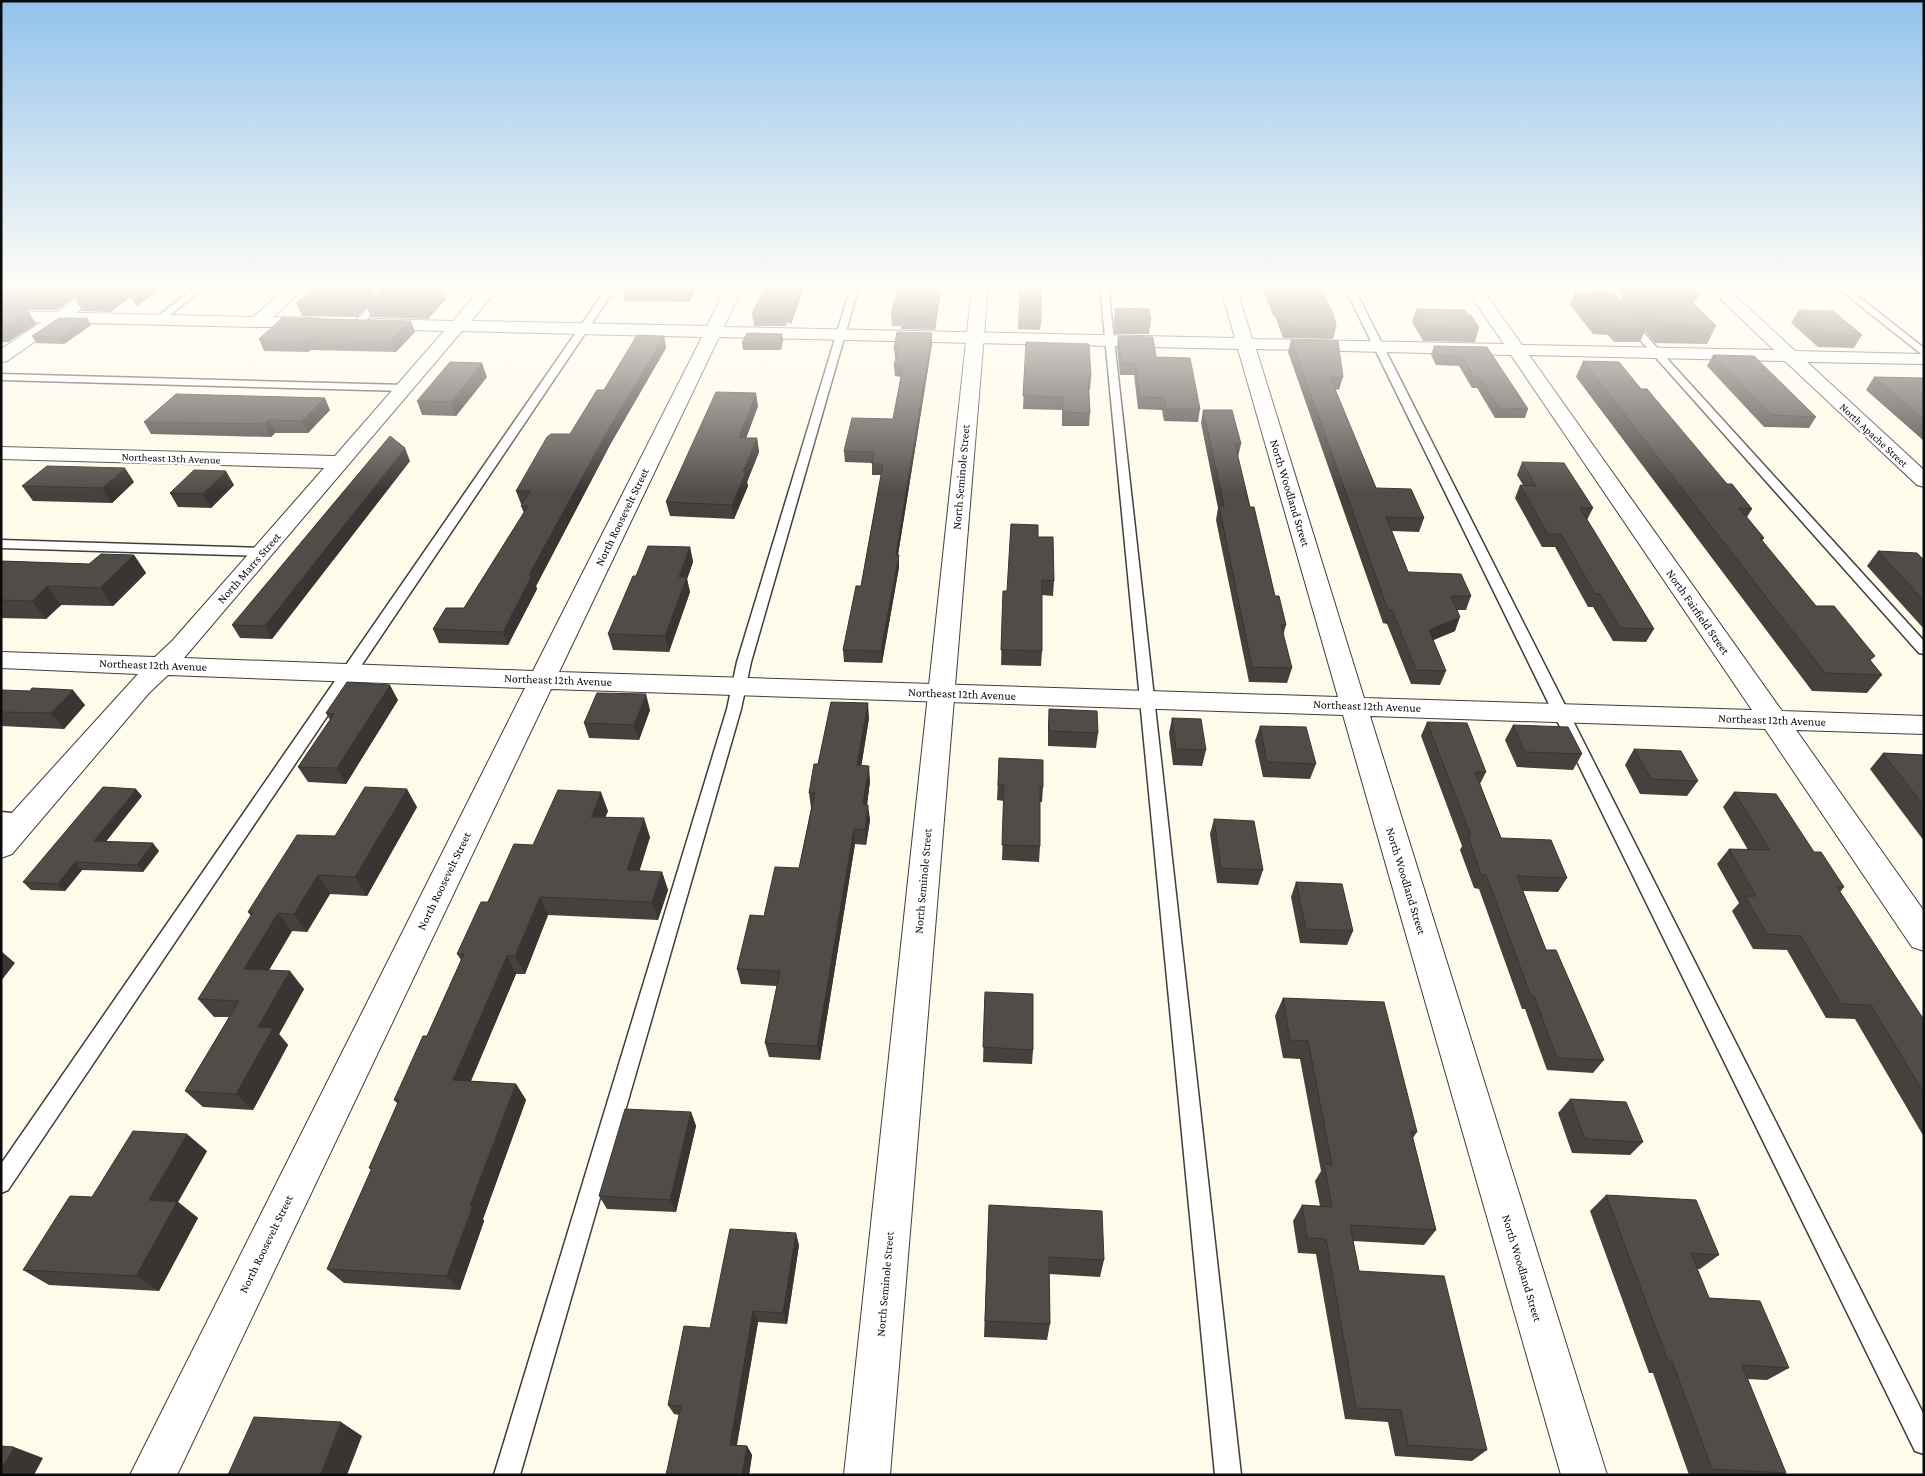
<svg xmlns="http://www.w3.org/2000/svg" width="1925" height="1476" font-family="'Crimson Pro',serif">
  <style>
    .lines { fill: none; stroke-linecap: round; stroke-linejoin: round }
    .service-casing { stroke: #3e3e3e; stroke-width: 3 }
    .minor-casing { stroke: #3e3e3e; stroke-width: 2 }
    .tertiary-casing { stroke: #3e3e3e; stroke-width: 2 }
    .service { fill: #fff; fill-rule: evenodd }
    .minor { fill: #fff; fill-rule: evenodd }
    .tertiary { fill: #fff; fill-rule: evenodd }
    .wall { fill: #47413e }
    .shaded-wall { fill: #393532 }
    .building { fill: #524c48; stroke: #393532 }
    .labels { text-anchor: middle; dominant-baseline: central; stroke-width: 5; stroke-linejoin: round; paint-order: stroke }
    .far-street-label { font-size: 11px; fill: #0b0b0b; stroke: #fff }
    .street-label { font-size: 12px; fill: #0b0b0b; stroke: #fff }
  </style>
  <rect width="100%" height="100%" fill="#fefbea"/>
  <g class="lines">
    <defs>
      <path id="service" d="M197 286H207L161 322H155V318Z
        M391 286H400L360 326H354V322Z
        M608 286H617L8 1190 1 1193V1164Z
        M851 286H859L751 662 741 709 520 1475H494L727 709 737 662Z
        M1100 286H1108L1241 1475H1215Z
        M1344 286H1353L1924 1415V1454L1915 1451Z
        M1592 286H1601L1924 641V654L1919 653Z
        M1835 286H1845L1924 348V356Z
        M1 374 405 385 410 388 405 391 1 380Z
        M1 540 262 548 268 552 262 556 1 548Z
        M1 812 31 815 33 819 31 823 25 825 1 824Z"/>
      <path id="minor" d="M289 286H307L273 317 315 318 321 319 323 323 321 327H257L1 321V311L253 317Z
        M483 286H500L471 321 707 326 727 286H743L724 327 1235 338 1220 286H1236L1252 339 1504 344 1464 286H1480L1522 345 1774 350 1707 286H1725L1795 351 1924 354V364L1807 362 1924 470V487L1917 485 1785 361 1529 355 1782 711 1924 716V734L1796 730 1924 911V951L1912 947 1765 729 1370 716 1607 1475H1561L1343 715 551 689 177 1475H130L525 688 168 675 149 693 12 854 1 858V825L138 674 1 668V652L155 657 173 640 324 468 1 459V447L335 456 444 331 375 329 369 328 367 324 369 320 375 319 453 321ZM462 331 702 337 533 671 184 658ZM719 337 1238 349 1338 697 559 672ZM1256 349 1511 355 1752 710 1364 698Z"/>
      <path id="tertiary" d="M96 286H115L7 361 1 362V349Z
        M972 286H988L890 1475H844Z"/>
    </defs>
    <!-- service casing -->
    <use href="#service" class="service-casing"/>
    <!-- minor casing -->
    <use href="#minor" class="minor-casing"/>
    <!-- tertiary casing -->
    <use href="#tertiary" class="tertiary-casing"/>
    <!-- service -->
    <use href="#service" class="service"/>
    <!-- minor -->
    <use href="#minor" class="minor"/>
    <!-- tertiary -->
    <use href="#tertiary" class="tertiary"/>
  </g>
  <!-- wall -->
  <path class="wall" d="M1 286H93L56 310H1Z
    M93 286H165L137 306 130 297 110 312 82 311 75 299Z
    M371 286 375 296 442 286 446 299 428 319 371 317 367 307 356 317 302 316 296 303Z
    M628 286H698L689 302 625 301 623 293Z
    M765 286H805L791 324 787 323 786 326H754L752 314Z
    M1020 286 1041 323 1040 330 1018 329Z
    M1262 286H1321L1336 328 1333 339 1283 338 1275 316H1273Z
    M1619 286H1690L1699 295 1694 304 1716 326 1707 344 1655 343 1645 331 1640 342H1614L1608 335 1593 334 1570 305 1575 292 1620 301 1623 294 1618 289Z
    M941 290 935 330 901 329V326H892L891 315Z
    M1115 308 1151 321 1149 334H1115L1114 321Z
    M1416 309 1479 328 1475 342 1423 341 1412 322Z
    M1799 310 1862 335 1854 348 1818 347 1791 323Z
    M1 311H28L36 324 8 342H1Z
    M91 325 64 344 36 343 32 336Z
    M415 332 396 352 311 350 308 352 264 351 259 339Z
    M664 336 666 348 611 443 536 586 537 589 508 645 439 643 433 629 464 608 524 513 521 506 522 504H521L516 491 570 434 604 390Z
    M1118 336 1156 357 1200 409 1198 422 1164 421 1162 410 1138 409 1134 375H1120L1117 348Z
    M783 340 781 350H743L742 343Z
    M1291 340 1343 377 1339 390 1335 389 1376 488 1424 518 1419 532 1392 531 1408 572 1471 596 1466 610H1457L1455 631 1433 640 1446 671 1440 685 1411 684 1387 624 1383 623 1288 352Z
    M1026 342 1091 377 1090 390H1089L1090 413 1089 426H1062V410L1023 409Z
    M932 344 898 555 899 567 882 663 844 662 843 650 861 586 881 475H872V463L845 462 844 451 893 419 901 377 895 376 894 366 896 358H895L894 348Z
    M1434 346 1487 347 1528 409 1525 418H1495L1477 388H1472L1459 366 1436 365 1431 355Z
    M1713 355 1816 417 1809 428 1764 427 1707 366Z
    M1583 361 1641 389 1727 484 1752 509 1747 517 1764 538 1762 541 1816 606 1870 661 1882 675 1867 693 1812 691 1576 377Z
    M487 377 456 416 422 415 417 401Z
    M1874 377 1924 378V441L1866 390Z
    M758 406 746 438H757L759 452 747 482 748 486 734 519 670 516 666 502Z
    M330 410 308 433H275L271 437 151 434 144 422Z
    M1203 410 1241 444 1238 457 1250 507 1275 596 1286 625 1283 636 1292 668 1287 683 1249 682 1216 520 1218 508 1201 423Z
    M410 461 272 639 240 638 232 625Z
    M1522 462 1593 508 1587 520 1654 629 1646 642 1613 641 1593 607H1588L1555 547H1542L1515 498 1520 485H1523L1517 475Z
    M134 482 112 503 33 501 22 486Z
    M234 485 211 508 178 507 170 493Z
    M1038 537 1054 581 1053 596 1042 595V651L1041 666 1001 665 1003 591H1007Z
    M690 547 693 562 687 579 690 592 669 652 613 650 608 634 636 576Z
    M1878 551 1924 560V629L1867 566Z
    M134 555 146 573 113 606 61 605 46 619 1 618V561L89 564Z
    M1 690 85 705 64 729 1 726Z
    M398 700 346 784 308 782 298 767 330 720 326 713Z
    M1049 709 1098 733 1096 748 1048 746V724Z
    M650 710 639 740 589 738 584 723Z
    M869 718 861 766 870 781 867 805 870 820 866 845 855 844 820 1060 769 1057 765 1043 777 986 741 984 737 969 764 916 799 868 811 808 809 793 818 764Z
    M1172 718 1206 750 1202 766 1173 765 1169 733Z
    M1427 722 1486 772 1480 784 1501 838 1567 878 1558 892 1523 891 1546 950 1604 1060 1593 1073 1547 1070 1525 1009H1522L1479 889 1474 888 1460 850 1462 846 1421 736Z
    M1513 725 1582 754 1573 770 1517 767 1505 740Z
    M1260 726 1316 764 1310 779 1263 777 1255 741Z
    M1634 749 1698 781 1687 796 1640 794 1625 765Z
    M1883 753 1924 755V841L1870 769Z
    M999 758 1043 787 1042 802H1040V846L1039 862 1002 860 1004 801 997 800Z
    M1734 792 1814 852 1844 887 1840 892 1924 1020V1137L1855 1019 1826 1018 1787 950 1753 949 1732 911 1739 903 1717 864 1729 849 1748 850 1723 807Z
    M142 796 106 841 159 851 143 872 82 870 65 891 31 890 23 882Z
    M417 807 367 896 330 894 307 932 292 931 269 970 304 989 279 1034 288 1045 253 1110 203 1107 185 1091 229 1017H214L198 999 251 916 248 912 335 836Z
    M608 811 605 817 650 837 639 871 662 872 668 890 658 920 548 915 525 974H516L471 1081 516 1084 526 1100 483 1219 484 1221 460 1290 344 1283 327 1269 371 1170 369 1168 398 1104 394 1100 427 1036 461 960 457 954 488 902 533 845Z
    M1214 819 1263 870 1258 885 1217 883 1210 834Z
    M1296 882 1353 931 1347 945 1300 943 1291 897Z
    M985 992 1033 1050 1032 1064 983 1062Z
    M1283 998 1417 1132 1413 1138 1436 1230 1424 1245 1353 1241 1359 1271 1487 1450 1472 1461 1395 1456 1388 1422 1345 1419 1316 1254 1298 1253 1293 1221 1302 1205 1320 1206 1315 1181 1321 1171 1300 1059 1283 1058 1275 1016Z
    M1570 1099 1643 1142 1630 1155 1572 1153 1558 1113Z
    M691 1112 696 1126 676 1212 607 1209 599 1196Z
    M207 1151 178 1202 198 1218 159 1291 49 1285 23 1270 92 1197Z
    M1606 1195 1719 1255 1700 1269H1697L1709 1298 1789 1368 1767 1380 1747 1379 1786 1473 1783 1475H1689L1653 1373H1649L1590 1211Z
    M989 1205 1104 1260 1100 1277 1049 1274 1050 1324 1047 1340 984 1337Z
    M799 1245 787 1324 758 1322 737 1445 747 1446 752 1455 749 1475H666L679 1415 674 1414 668 1405 710 1328Z"/>
  <!-- shaded-wall -->
  <path class="shaded-wall" d="M67 286H93L56 310 48 298Z
    M122 286H124L130 297 110 312 103 299Z
    M141 286H165L137 306 130 294Z
    M370 286H371L376 298 366 304 367 307 356 317 351 304Z
    M442 286 446 299 428 319 423 306Z
    M692 286H698L689 302 688 294Z
    M801 286H805L791 324 790 315Z
    M940 286H941V290L935 330 934 318Z
    M28 311 36 324 8 342 1 332V329Z
    M87 318 91 325 64 344 60 337Z
    M411 321 415 332 396 352 392 340Z
    M932 333V344L896 567V555Z
    M782 334 783 340 781 350 780 343Z
    M664 336 666 348 611 443 536 586 537 589 508 645 503 632 529 575 608 430Z
    M305 338 311 350 308 352 303 340Z
    M482 363 487 377 456 416 451 402Z
    M756 393 758 406 741 452 739 438Z
    M325 398 330 410 308 433 302 421Z
    M269 420 275 433 271 437 265 424Z
    M757 438 759 452 747 482 748 486 734 519 732 505 743 472Z
    M405 448 410 461 272 639 265 626Z
    M125 468 134 482 112 503 102 488Z
    M226 471 234 485 211 508 203 494Z
    M690 547 693 562 687 579 690 592 669 652 665 636 679 577Z
    M134 555 146 573 113 606 100 588Z
    M899 555V567L882 663 881 651Z
    M47 586 61 605 46 619 32 601Z
    M1460 617 1455 631 1424 644 1429 630Z
    M390 685 398 700 346 784 337 768Z
    M73 690 85 705 64 729 51 713Z
    M646 694 650 710 639 740 634 725Z
    M868 703 869 718 859 781 857 765Z
    M869 766 870 781 865 820 863 804Z
    M136 789 142 796 101 848 94 841Z
    M407 789 417 807 367 896 355 877Z
    M601 792 608 811 598 835 591 817Z
    M868 805 870 820 866 845 865 830Z
    M644 818 650 837 634 889 627 870Z
    M854 829 855 844 820 1060 817 1046Z
    M153 843 159 851 143 872 137 865Z
    M75 862 82 870 65 891 58 884Z
    M662 872 668 890 658 920 652 902Z
    M318 875 330 894 307 932 294 914Z
    M540 897 548 915 525 974 515 956Z
    M278 913 292 931 259 987 244 969Z
    M1 951 15 963 1 981Z
    M507 956 516 974 464 1097 453 1080Z
    M290 971 304 989 279 1034 288 1045 253 1110 236 1094 258 1027Z
    M516 1084 526 1100 483 1219 484 1221 460 1290 447 1276 470 1206Z
    M691 1112 696 1126 676 1212 670 1200Z
    M187 1134 207 1151 178 1202 198 1218 159 1291 136 1276 149 1200Z
    M796 1233 799 1245 787 1324 783 1313Z
    M753 1311 758 1322 735 1454 730 1445Z
    M341 1422 362 1436 347 1475H320Z
    M747 1446 752 1455 749 1475H742Z
    M14 1447 43 1458 34 1475H1V1469Z"/>
  <!-- building -->
  <path class="building" d="M1 286H67L48 298 1 297Z
    M93 286H122L103 299H75Z
    M124 286H141L130 294Z
    M315 286H370L351 304 296 303Z
    M385 286H442L423 306 366 304Z
    M628 286H692L688 294 623 293Z
    M765 286H801L790 315H786L785 318 753 317 754 314H752Z
    M911 286H940L934 318H900L901 315H891L897 290H910Z
    M1020 286H1041V323H1019Z
    M1268 286H1321L1335 319 1336 328 1285 327 1277 306H1275Z
    M1628 286H1690L1699 295H1685L1716 326 1664 324Z
    M1575 292 1613 293 1646 329 1620 328 1614 322 1599 321Z
    M1115 308 1149 309 1151 321 1117 320Z
    M1416 309 1465 310 1468 315H1471L1479 328 1427 327Z
    M1799 310 1833 311 1862 335 1826 334Z
    M1 311H28L1 329Z
    M59 318H87L60 337 32 336Z
    M282 318 411 321 392 340 305 338 303 340 259 339Z
    M897 332 932 333 896 555H899L881 651 843 650 856 586H861L883 464H872L874 452 844 451 852 418 893 419 903 366H894L898 348H894Z
    M747 333 782 334 780 343H742Z
    M637 335 664 336 608 430 529 575H532L503 632 433 629 446 608H464L528 506H521L530 491H516L547 437 551 434H570L597 390H604Z
    M1118 336 1153 337 1156 357 1190 358 1200 409H1166L1164 398 1140 397 1135 363H1121Z
    M1291 340 1338 341 1343 377H1330L1376 488 1411 489 1424 518 1386 517 1408 572 1461 574 1471 596H1451L1460 617 1429 630 1446 671 1416 670 1392 610H1388Z
    M1026 342 1089 344 1091 377H1088L1090 413 1063 412V397L1023 396Z
    M1434 346 1487 347 1528 409 1499 408 1481 379 1475 378 1462 356H1439Z
    M1713 355 1754 356 1816 417 1771 415Z
    M1583 361 1619 362 1641 389H1647L1727 484H1732L1752 509 1739 508 1764 538H1760L1816 606H1834L1875 656 1870 660 1882 675 1825 673Z
    M450 362 482 363 451 402 417 401Z
    M1874 377 1924 378V420Z
    M716 392 756 393 739 438H757L743 472H746L732 505 666 502Z
    M176 394 325 398 302 421 269 420 265 424 144 422Z
    M1203 410H1232L1241 444H1235L1250 507H1254L1275 596H1279L1286 625H1281L1292 668 1252 667 1219 506H1224Z
    M390 436 405 448 265 626 232 625Z
    M1522 462 1564 463 1593 508H1580L1654 629 1620 628 1600 594H1595L1561 534H1548L1520 485 1536 486Z
    M47 466 125 468 102 488 22 486Z
    M194 470 226 471 203 494 170 493Z
    M1011 524 1038 525V537H1053L1054 581 1042 580V651L1001 650 1003 591H1007Z
    M648 546 690 547 679 577H687L665 636 608 634 633 576H636Z
    M1878 551 1917 553 1924 560V601Z
    M101 554 134 555 100 588 47 586 32 601 1 600V561L89 564Z
    M347 682 390 685 337 768 298 767 334 714 326 713Z
    M32 688 73 690 51 713 1 712V690L30 691Z
    M597 693 646 694 634 725 584 723Z
    M831 702 868 703 857 765 869 766 863 804 868 805 865 830 854 829 817 1046 765 1043 780 971 737 969 750 915 764 916 775 867 799 868 815 793H809L814 764H818Z
    M1049 709 1097 711 1098 733 1049 731Z
    M1172 718 1201 719 1206 750 1176 749Z
    M1427 722 1467 723 1486 772H1475L1501 838 1551 840 1567 878 1517 876 1546 950H1556L1604 1060 1557 1058 1534 996H1531L1486 875H1481L1468 836H1471Z
    M1513 725 1568 727 1582 754 1525 752Z
    M1260 726 1306 727 1316 764 1267 762Z
    M1634 749 1681 751 1698 781 1651 779Z
    M1883 753 1924 755V806Z
    M999 758 1043 760V787H1040V846L1002 845 1004 785H998Z
    M103 787 136 789 94 841 153 843 137 865 75 862 58 884 23 882Z
    M365 787 407 789 355 877 318 875 294 914 278 913 244 969 290 971 258 1027 273 1028 236 1094 185 1091 239 1001 198 999 253 912H248L297 835 335 836Z
    M558 790 601 792 591 817 644 818 627 870 662 872 652 902 540 897 515 956H507L453 1080 516 1084 470 1206H473L447 1276 327 1269 372 1168H369L399 1100H394L423 1036H427L464 954H457L481 902H488L514 844 533 845Z
    M1734 792 1776 794 1814 852H1821L1844 887H1837L1924 1020V1093L1871 1005 1841 1004 1801 936 1767 934 1745 896H1756L1729 849 1770 850Z
    M1214 819 1254 821 1263 870 1221 868Z
    M1296 882 1342 884 1353 931 1306 929Z
    M985 992 1033 994V1050L983 1047Z
    M1283 998 1384 1002 1417 1132 1411 1131 1436 1230 1350 1225 1359 1271 1444 1276 1487 1450 1408 1445 1401 1410 1356 1408 1326 1239 1307 1238 1302 1205 1332 1207 1324 1164 1332 1165 1308 1041 1290 1040Z
    M1570 1099 1626 1102 1643 1142 1585 1139Z
    M625 1109 691 1112 670 1200 599 1196Z
    M133 1131 187 1134 149 1200 177 1202 136 1276 23 1270 70 1196 92 1197Z
    M1606 1195 1696 1200 1719 1255 1691 1253 1709 1298 1760 1301 1789 1368 1742 1365 1786 1473 1712 1469 1672 1361H1668Z
    M989 1205 1102 1211 1104 1260 1049 1257 1050 1324 985 1321Z
    M730 1229 796 1233 783 1313 753 1311 730 1445 747 1446 742 1475H666L681 1406 668 1405 684 1326 710 1328Z
    M254 1417 341 1422 320 1475H228Z
    M1 1446 14 1447 1 1469Z"/>
  <!-- sky -->
  <linearGradient id="sky" x2="0" y2="1"><stop stop-color="#92c2ec"/><stop offset="0.58" stop-color="#fffdf6"/><stop offset="1" stop-color="#fffdf6" stop-opacity="0"/></linearGradient>
  <rect width="1925" height="493" fill="url(#sky)"/>
  <g class="labels">
    <!-- far-street labels -->
    <g class="far-street-label">
      <text transform="translate(1874 435) rotate(43)">North Apache Street</text>
      <text transform="translate(171 458) rotate(2)">Northeast 13th Avenue</text>
    </g>
    <!-- street labels -->
    <g class="street-label">
      <text transform="translate(961 477) rotate(-85)">North Seminole Street</text>
      <text transform="translate(1290 493) rotate(73)">North Woodland Street</text>
      <text transform="translate(622 517) rotate(-64)">North Roosevelt Street</text>
      <text transform="translate(249 568) rotate(-49)">North Marrs Street</text>
      <text transform="translate(1698 612) rotate(55)">North Fairfield Street</text>
      <text transform="translate(153 665) rotate(2)">Northeast 12th Avenue</text>
      <text transform="translate(558 680) rotate(2)">Northeast 12th Avenue</text>
      <text transform="translate(962 694) rotate(2)">Northeast 12th Avenue</text>
      <text transform="translate(1367 706) rotate(2)">Northeast 12th Avenue</text>
      <text transform="translate(1772 720) rotate(2)">Northeast 12th Avenue</text>
      <text transform="translate(444 881) rotate(-64)">North Roosevelt Street</text>
      <text transform="translate(923 881) rotate(-85)">North Seminole Street</text>
      <text transform="translate(1406 881) rotate(73)">North Woodland Street</text>
      <text transform="translate(266 1244) rotate(-64)">North Roosevelt Street</text>
      <text transform="translate(1522 1268) rotate(73)">North Woodland Street</text>
      <text transform="translate(885 1284) rotate(-85)">North Seminole Street</text>
    </g>
  </g>
  <!-- border -->
  <rect width="1925" height="1476" fill="none" stroke="#0b0b0b" stroke-width="5"/>
</svg>
